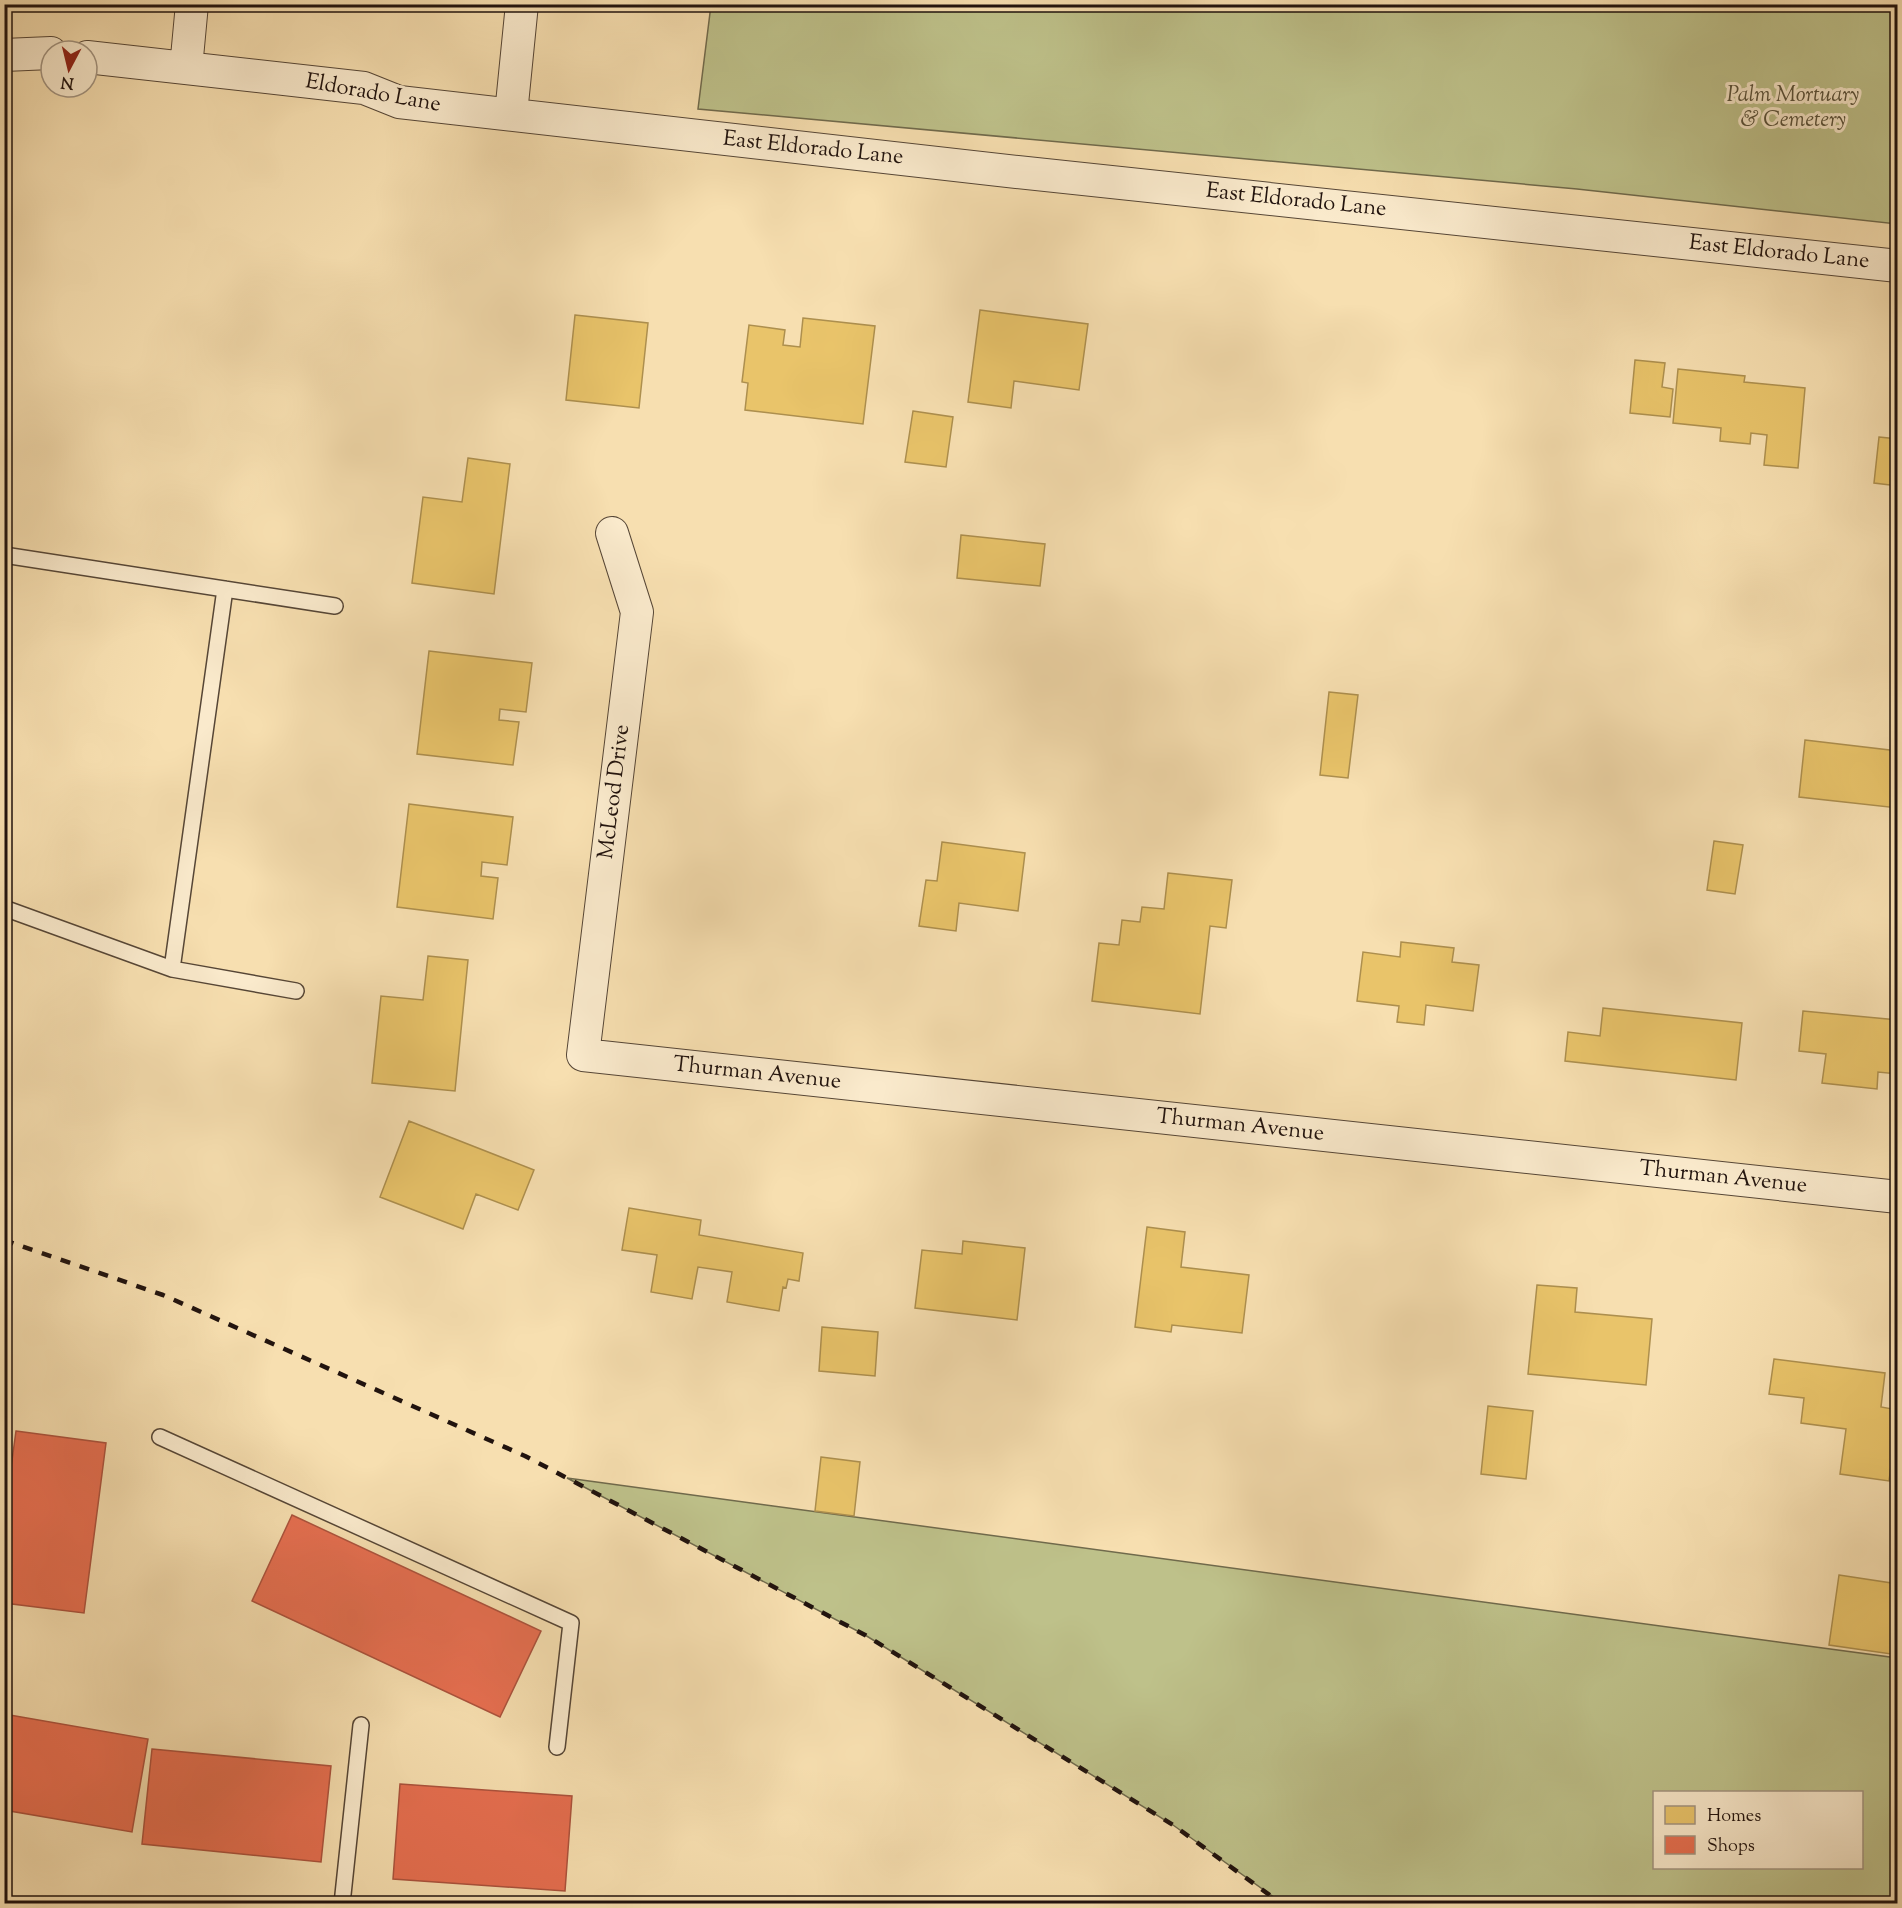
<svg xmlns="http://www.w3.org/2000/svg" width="1902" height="1908" font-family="'Sorts Mill Goudy',serif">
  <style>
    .green { fill: #bec18a; stroke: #706a4c; stroke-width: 1.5; fill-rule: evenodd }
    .homes { fill: #e9c46a; stroke: #ad8f4e; stroke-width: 1.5 }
    .shops { fill: #e76f51; stroke: #ac533d; stroke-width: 1.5 }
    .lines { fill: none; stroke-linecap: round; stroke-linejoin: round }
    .service-casing { stroke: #564636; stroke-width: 18 }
    .minor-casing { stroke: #564636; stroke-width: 34 }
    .service { stroke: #faeacc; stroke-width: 15 }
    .minor { stroke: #faeacc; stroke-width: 32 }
    .rail { stroke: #21130e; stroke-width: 4.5; stroke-dasharray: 10 10; stroke-linecap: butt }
    .labels { text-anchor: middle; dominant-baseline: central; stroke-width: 6; stroke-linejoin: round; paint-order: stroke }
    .street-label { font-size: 22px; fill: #21130e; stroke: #faeacc }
    .park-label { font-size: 22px; font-style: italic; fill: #585039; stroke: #faeacc }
  </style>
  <rect width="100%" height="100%" fill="#f7dfb0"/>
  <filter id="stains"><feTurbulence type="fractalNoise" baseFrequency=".00333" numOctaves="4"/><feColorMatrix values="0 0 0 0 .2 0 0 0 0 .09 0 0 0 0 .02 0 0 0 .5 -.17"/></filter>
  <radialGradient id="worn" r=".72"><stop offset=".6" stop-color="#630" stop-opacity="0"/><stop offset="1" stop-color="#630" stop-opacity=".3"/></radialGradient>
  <!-- green -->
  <path class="green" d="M711 5H1897V224L1577 189 698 109Z
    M567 1478 1897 1658V1903H1282L1173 1825 865 1635ZM1654 1792H1862V1868H1654Z"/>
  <!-- homes -->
  <path class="homes" d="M980 310 1088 324 1079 390 1014 381 1011 408 968 402Z
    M575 315 648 323 639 408 566 400Z
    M803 318 875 326 863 424 745 410 748 383 742 382 749 325 785 330 783 345 800 347Z
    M1635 360 1665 363 1662 387 1673 389 1670 417 1630 413Z
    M1678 369 1745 376 1744 382 1805 388 1798 468 1764 465 1767 435 1751 433 1750 444 1720 441 1721 428 1673 423Z
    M913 411 953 417 946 467 905 462Z
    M1879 437 1898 439V486L1874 483Z
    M468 458 510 464 494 594 412 583 423 497 462 502Z
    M961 535 1045 544 1040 586 957 578Z
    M429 651 532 663 526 712 500 709 499 720 519 722 513 765 417 754Z
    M1329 692 1358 695 1348 778 1320 775Z
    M1805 740 1898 751V808L1799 797Z
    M409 804 513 817 507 865 482 862 481 876 498 878 493 919 397 907Z
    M1714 841 1743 845 1735 894 1707 890Z
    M942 842 1025 853 1018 911 959 903 956 931 919 926 926 880 937 881Z
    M1168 873 1232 880 1226 928 1210 926 1200 1014 1092 1001 1099 943 1119 945 1122 920 1140 922 1142 907 1164 909Z
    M1401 942 1454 948 1452 962 1479 965 1473 1011 1426 1005 1424 1025 1397 1022 1399 1006 1357 1001 1363 952 1400 957Z
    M428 956 468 960 455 1091 372 1083 381 996 423 1000Z
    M1603 1008 1742 1023 1736 1080 1565 1061 1568 1032 1600 1036Z
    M1803 1011 1898 1020V1074L1878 1072 1877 1089 1822 1083 1826 1054 1799 1051Z
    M409 1121 534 1170 518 1210 476 1194 463 1229 380 1197Z
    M629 1208 701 1220 699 1235 803 1253 799 1281 788 1279 786 1288 783 1287 779 1311 727 1302 732 1272 698 1267 692 1299 651 1292 657 1255 622 1250Z
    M1147 1227 1185 1232 1181 1267 1249 1275 1242 1333 1172 1325 1171 1332 1135 1327Z
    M963 1241 1025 1248 1017 1320 915 1308 922 1250 962 1254Z
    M1537 1285 1577 1288 1575 1312 1652 1319 1646 1385 1528 1374Z
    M822 1327 878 1332 875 1376 819 1371Z
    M1774 1359 1885 1373 1881 1407 1898 1410 1889 1481 1840 1474 1846 1429 1801 1423 1804 1398 1769 1394Z
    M1488 1406 1533 1411 1526 1479 1481 1474Z
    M821 1457 860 1462 854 1516 815 1511Z
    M1839 1575 1898 1584V1655L1829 1645Z"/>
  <!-- shops -->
  <path class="shops" d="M16 1431 106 1443 84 1613 4 1603V1519Z
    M292 1515 541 1631 500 1717 252 1601Z
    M4 1714 148 1739 132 1832 4 1810Z
    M152 1749 331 1766 321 1862 142 1844Z
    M400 1784 572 1796 565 1891 393 1879Z"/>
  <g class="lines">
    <defs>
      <path id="service" d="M4 555 335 606
        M4 908 172 969 296 991
        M172 969 225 589
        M160 1437 571 1623 557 1747
        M342 1904 361 1725"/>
      <path id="minor" d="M4 55 51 53
        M87 57 364 88 399 102 1017 172 1898 266
        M186 68 192 4
        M511 114 522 4
        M612 533 637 612 583 1055 1898 1197"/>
    </defs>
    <!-- service casing -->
    <use href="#service" class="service-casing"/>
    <!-- minor casing -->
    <use href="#minor" class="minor-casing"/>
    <!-- service -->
    <use href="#service" class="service"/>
    <!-- minor -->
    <use href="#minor" class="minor"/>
    <!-- rail -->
    <path class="rail" d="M4 1240 163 1295 525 1456 567 1478 865 1635 1173 1825 1282 1904"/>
  </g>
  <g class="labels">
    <!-- street labels -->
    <g class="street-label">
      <text transform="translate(373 94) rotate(10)">Eldorado Lane</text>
      <text transform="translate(813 149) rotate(6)">East Eldorado Lane</text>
      <text transform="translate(1296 201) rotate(6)">East Eldorado Lane</text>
      <text transform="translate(1779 253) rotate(6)">East Eldorado Lane</text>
      <text transform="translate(615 792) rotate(-83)">McLeod Drive</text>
      <text transform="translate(757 1074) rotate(6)">Thurman Avenue</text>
      <text transform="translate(1240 1126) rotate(6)">Thurman Avenue</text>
      <text transform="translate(1723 1178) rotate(6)">Thurman Avenue</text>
    </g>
    <!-- park labels -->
    <g class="park-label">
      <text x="1793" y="96">Palm Mortuary<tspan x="1793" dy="25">&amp; Cemetery</tspan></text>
    </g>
  </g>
  <!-- margin -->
  <rect width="1902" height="1908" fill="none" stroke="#f7dfb0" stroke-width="24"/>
  <rect x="6" y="6" width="1890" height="1896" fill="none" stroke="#21130e" stroke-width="3"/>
  <rect x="12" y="12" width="1878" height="1884" fill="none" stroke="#21130e" stroke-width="1.5"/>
  <!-- legend -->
  <rect x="1653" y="1791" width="210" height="78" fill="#faeacc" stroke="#a39480" stroke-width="1.5"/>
  <rect x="1665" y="1806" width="30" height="18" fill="#e9c46a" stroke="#a39480" stroke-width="1.5"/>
  <text x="1707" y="1821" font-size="18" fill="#21130e">Homes</text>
  <rect x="1665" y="1836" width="30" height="18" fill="#e76f51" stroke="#a39480" stroke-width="1.5"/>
  <text x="1707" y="1851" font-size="18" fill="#21130e">Shops</text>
  <!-- north arrow -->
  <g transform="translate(69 69) rotate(187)"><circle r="28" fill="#faeacc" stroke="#a39480" stroke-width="1.5"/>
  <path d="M0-4.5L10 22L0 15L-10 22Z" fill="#8f2418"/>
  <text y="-9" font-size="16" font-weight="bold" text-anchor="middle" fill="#21130e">N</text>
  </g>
  <rect width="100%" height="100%" filter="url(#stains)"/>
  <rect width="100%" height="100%" fill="url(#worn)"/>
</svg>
